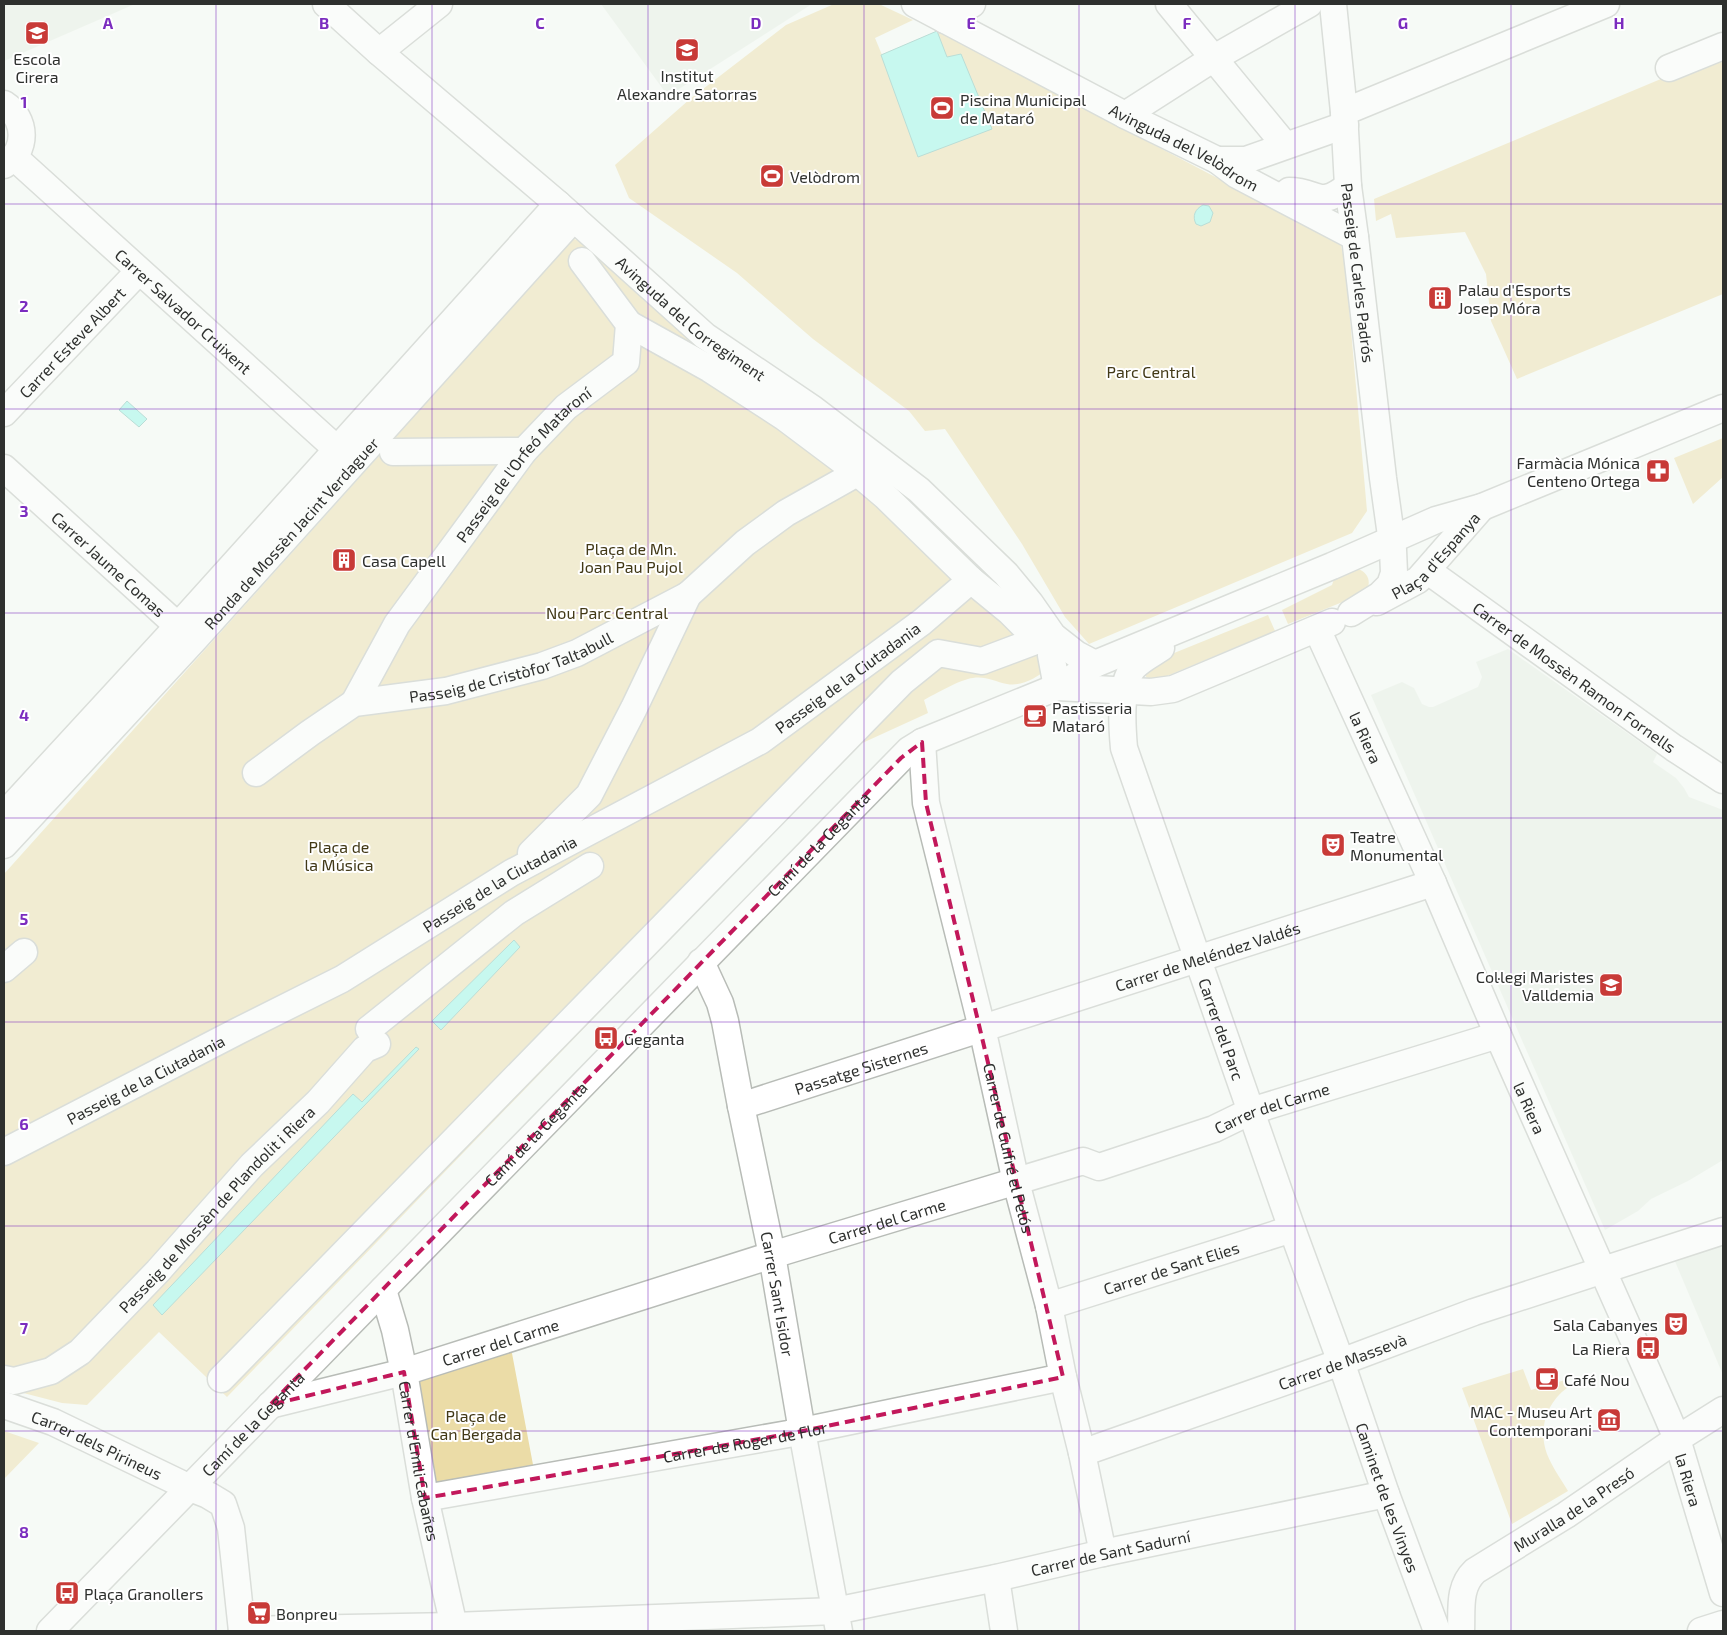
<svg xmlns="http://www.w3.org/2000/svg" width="1727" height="1635" font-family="'Exo 2',sans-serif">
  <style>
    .built { fill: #e5eee3 }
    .green { fill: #ebdca7 }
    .water { fill: #8ef7e7; stroke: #71bbb0 }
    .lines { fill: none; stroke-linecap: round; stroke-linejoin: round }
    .minor-casing { stroke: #b8bcb7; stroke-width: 29 }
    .minor { stroke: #fff; stroke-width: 26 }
    .marked { fill: none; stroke: #c2185b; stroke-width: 4; stroke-dasharray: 10 6; stroke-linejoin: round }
    .grid { fill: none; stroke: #7b2cbf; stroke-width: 1; stroke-opacity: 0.55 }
    .labels { text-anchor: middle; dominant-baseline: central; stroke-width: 4; stroke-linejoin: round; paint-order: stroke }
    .poi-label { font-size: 16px; fill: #2e302e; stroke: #fff; text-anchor: start }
    .street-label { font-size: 16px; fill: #2e302e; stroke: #fff }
    .park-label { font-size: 16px; fill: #423917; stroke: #fff }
    .grid-label { font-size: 16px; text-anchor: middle; font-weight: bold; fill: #7b2cbf; stroke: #fff; stroke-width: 4; stroke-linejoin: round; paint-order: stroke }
  </style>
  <rect width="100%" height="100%" fill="#f6faf5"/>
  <!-- built -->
  <path class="built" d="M4 4H135L4 61Z
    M601 4H812L668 96Z
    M1508 649 1657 754 1653 762 1676 778 1684 788 1689 797 1723 810V1160L1688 1181 1651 1199 1638 1211 1605 1230 1371 695 1402 682 1414 688 1422 704 1429 707H1433L1478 687 1482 677 1476 662Z
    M1723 1242V1375L1674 1259Z"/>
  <!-- green -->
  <path class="green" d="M834 4H879L913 20 875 38 882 55 937 31 1223 181 1339 238 1345 262 1367 511 1352 533 1089 644 1065 617 1022 544 945 429 925 431 909 411 813 339 737 273 629 198 615 165 690 99 786 25Z
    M1723 53V294L1517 379 1491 321 1486 274 1465 232 1396 238 1391 214 1376 221 1374 199Z
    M574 239 585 243 841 440 975 555 966 566 1001 601 1049 668C1037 677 1022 687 1007 684 995 682 986 676 973 678 961 679 935 694 924 700L928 713 858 745 227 1397 159 1332 87 1405 62 1403 4 1388V874L549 266V257L563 241Z
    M1723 438V477L1693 504 1674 458Z
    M1358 569C1369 573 1372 583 1365 593L1288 624 1282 610 1332 585 1335 576Z
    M1268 615 1275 631 1155 681H1149L1145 675 1147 664Z
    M511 1348 534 1470 438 1490 418 1378Z
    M1523 1369 1531 1390 1565 1380 1567 1388C1546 1403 1538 1430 1547 1454 1552 1467 1561 1479 1568 1491L1512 1524 1462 1388Z
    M4 1431 39 1443 4 1479Z"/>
  <!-- water -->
  <path class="water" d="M937 31 947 57 961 54 992 129 918 157 881 55Z
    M1203 205 1209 206 1213 213 1210 222 1201 226 1196 224C1192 216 1195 209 1203 205Z
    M127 401 147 419 139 427 119 410Z
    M514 940 520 947 441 1030 432 1021Z
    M416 1047 419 1049 162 1315 153 1305 353 1094 362 1102Z"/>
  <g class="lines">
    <defs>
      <g id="minor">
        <path id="s1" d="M326 4 379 52 558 204 705 336 813 409 919 490 1006 574 1030 603 1053 636 1076 654 1095 664"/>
        <path id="s2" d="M915 4 1125 115 1217 160 1237 175 1355 237"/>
        <path d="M1169 4 1285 145"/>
        <path id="s3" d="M1333 4 1344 112 1348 186 1355 237 1383 478 1393 550 1394 573 1390 585 1380 595 1351 613"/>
        <path d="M945 20 972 4"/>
        <path d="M379 52 439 4"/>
        <path d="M1669 68 1723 46"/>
        <path d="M4 104C27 119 28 151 4 165"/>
        <path d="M1344 112 1606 4"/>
        <path d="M1125 115 1214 58 1309 4"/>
        <path id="s4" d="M14 157 351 462"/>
        <path d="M1217 160H1246L1345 125"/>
        <path d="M1289 191C1319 191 1317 210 1348 186"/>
        <path id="s5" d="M4 413 139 271"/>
        <path d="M393 452 524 451"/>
        <path id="s6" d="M4 468 190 637"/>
        <path id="s7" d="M1428 571 1674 748 1723 780"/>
        <path id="s8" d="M1377 602 1418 580 1482 507"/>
        <path id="s9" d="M1317 629 1433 883 1498 1035 1666 1413 1677 1439 1723 1593"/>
        <path d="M1053 636 1051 655 1057 687"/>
        <path id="s10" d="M1161 648C1152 654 1140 660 1133 668 1119 686 1122 726 1124 748L1292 1229 1341 1362 1386 1494 1437 1631"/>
        <path d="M1057 687 1151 692 1173 689 1332 622"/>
        <path id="s11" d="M354 703 397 624 524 451 566 407 626 362 629 324 582 261"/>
        <path id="s12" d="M922 742 926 803 982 1028 1016 1182 1049 1306 1063 1377 1082 1453 1103 1553"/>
        <path id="s13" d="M256 773 310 733 354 703 446 691 542 666 577 653 688 595 745 543 786 513 857 473"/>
        <path d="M4 815 178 626 558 204"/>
        <path id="s14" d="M4 845 194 640 574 218"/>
        <path d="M531 853 589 795 634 708 688 595"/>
        <path id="s15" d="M701 962 720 1003 725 1021 741 1106 772 1255 802 1431 839 1631"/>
        <path d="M4 969 24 952"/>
        <path d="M369 1029 514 913 590 866"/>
        <path id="s16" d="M741 1106 1433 883"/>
        <path id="s17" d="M4 1152 238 1031 342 979 511 873 760 741 922 622 971 580"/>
        <path id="s18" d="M383 1290 395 1330 404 1372 425 1498 455 1631"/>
        <path id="s19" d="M1049 1306 1292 1229"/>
        <path id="s20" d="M4 1379 14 1381 51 1371 80 1352 158 1271 252 1165 318 1102 365 1049 377 1044"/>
        <path d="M221 1379 902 682 938 653 982 661 1038 640 1010 612 971 580 885 496 852 468 784 417 710 369 629 324"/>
        <path id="s21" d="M4 1405 53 1422 190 1488 208 1495 223 1504 231 1528 242 1631"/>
        <path id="s22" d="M270 1405 404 1372 772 1255 1083 1161 1099 1167 1214 1129 1251 1111 1498 1035"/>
        <path id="s23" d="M1082 1453 1341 1362 1474 1312 1723 1231"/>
        <path id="s24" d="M425 1498 788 1434 1063 1377"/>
        <path d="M996 1578 1004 1631"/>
        <path id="s25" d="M242 1630 454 1626 835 1611 996 1578 1103 1553 1386 1494"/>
        <path id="s26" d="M50 1631 909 750 922 742 1057 687 1095 664 1332 566 1436 520 1482 507 1723 408"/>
        <path id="s27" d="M1461 1631C1462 1609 1458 1587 1475 1571L1566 1515 1677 1439 1723 1410"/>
        <path d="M1701 1631 1723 1624"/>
      </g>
    </defs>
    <!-- minor casing -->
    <use href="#minor" class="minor-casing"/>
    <!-- minor -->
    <use href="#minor" class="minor"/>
  </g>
  <!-- marked area -->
  <path d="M0 0H1727V1635H0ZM922 742 926 803 1063 1377 788 1434 425 1498 404 1372 270 1405 901 758Z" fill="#f6faf5" fill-opacity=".55" fill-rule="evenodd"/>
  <path class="marked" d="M922 742 926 803 1063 1377 788 1434 425 1498 404 1372 270 1405 901 758Z"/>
  <!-- grid -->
  <path class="grid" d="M216 4V1631M432 4V1631M648 4V1631M864 4V1631M1079 4V1631M1295 4V1631M1511 4V1631M4 204H1723M4 409H1723M4 613H1723M4 818H1723M4 1022H1723M4 1226H1723M4 1431H1723"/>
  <!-- icons -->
  <defs>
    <symbol id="school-square" viewBox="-11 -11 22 22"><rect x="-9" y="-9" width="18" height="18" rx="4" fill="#c83a37" stroke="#fff"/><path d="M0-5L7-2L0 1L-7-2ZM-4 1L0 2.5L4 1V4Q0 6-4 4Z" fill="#fff"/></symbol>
    <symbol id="stadium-square" viewBox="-11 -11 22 22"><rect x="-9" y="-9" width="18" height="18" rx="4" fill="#c83a37" stroke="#fff"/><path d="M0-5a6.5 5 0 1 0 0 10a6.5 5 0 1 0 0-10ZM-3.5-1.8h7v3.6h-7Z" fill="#fff"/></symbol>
    <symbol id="building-square" viewBox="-11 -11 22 22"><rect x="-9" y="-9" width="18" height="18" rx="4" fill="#c83a37" stroke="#fff"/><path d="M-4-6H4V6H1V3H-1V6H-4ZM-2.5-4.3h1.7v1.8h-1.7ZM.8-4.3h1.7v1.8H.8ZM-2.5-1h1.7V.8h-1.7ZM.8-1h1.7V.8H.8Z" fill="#fff"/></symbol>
    <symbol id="pharmacy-square" viewBox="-11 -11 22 22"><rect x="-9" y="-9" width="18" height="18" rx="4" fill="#c83a37" stroke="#fff"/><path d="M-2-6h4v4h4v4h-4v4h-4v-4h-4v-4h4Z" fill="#fff"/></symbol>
    <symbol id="cafe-square" viewBox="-11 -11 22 22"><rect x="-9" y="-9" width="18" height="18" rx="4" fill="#c83a37" stroke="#fff"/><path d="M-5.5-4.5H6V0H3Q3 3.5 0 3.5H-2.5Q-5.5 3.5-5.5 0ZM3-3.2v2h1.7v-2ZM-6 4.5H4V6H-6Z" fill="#fff"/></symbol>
    <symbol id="theatre-square" viewBox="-11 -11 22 22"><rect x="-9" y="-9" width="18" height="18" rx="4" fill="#c83a37" stroke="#fff"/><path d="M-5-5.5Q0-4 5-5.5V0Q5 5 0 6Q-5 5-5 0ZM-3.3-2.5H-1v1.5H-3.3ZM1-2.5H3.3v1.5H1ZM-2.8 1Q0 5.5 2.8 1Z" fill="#fff"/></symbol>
    <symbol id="bus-square" viewBox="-11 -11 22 22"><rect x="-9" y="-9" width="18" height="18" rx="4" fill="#c83a37" stroke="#fff"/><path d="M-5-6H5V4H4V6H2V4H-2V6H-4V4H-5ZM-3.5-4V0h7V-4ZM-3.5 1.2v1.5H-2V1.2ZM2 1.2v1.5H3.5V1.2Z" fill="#fff"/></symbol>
    <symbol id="museum-square" viewBox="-11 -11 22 22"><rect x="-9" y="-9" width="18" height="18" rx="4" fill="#c83a37" stroke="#fff"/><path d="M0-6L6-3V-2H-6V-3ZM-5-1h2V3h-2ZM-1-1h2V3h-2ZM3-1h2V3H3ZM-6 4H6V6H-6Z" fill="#fff"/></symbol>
    <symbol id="supermarket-square" viewBox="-11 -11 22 22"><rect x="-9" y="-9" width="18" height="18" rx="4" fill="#c83a37" stroke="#fff"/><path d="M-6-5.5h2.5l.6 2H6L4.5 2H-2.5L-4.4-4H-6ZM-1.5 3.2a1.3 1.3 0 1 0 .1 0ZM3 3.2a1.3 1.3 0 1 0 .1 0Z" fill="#fff"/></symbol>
  </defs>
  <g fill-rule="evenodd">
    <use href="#school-square" x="23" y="19" width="28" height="28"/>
    <use href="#school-square" x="673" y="36" width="28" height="28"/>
    <use href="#stadium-square" x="928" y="94" width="28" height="28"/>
    <use href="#stadium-square" x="758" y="162" width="28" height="28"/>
    <use href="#building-square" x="1426" y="284" width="28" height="28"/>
    <use href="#pharmacy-square" x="1644" y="457" width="28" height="28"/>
    <use href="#building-square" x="330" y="546" width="28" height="28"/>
    <use href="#cafe-square" x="1021" y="702" width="28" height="28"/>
    <use href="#theatre-square" x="1319" y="831" width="28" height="28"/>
    <use href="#school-square" x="1597" y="971" width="28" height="28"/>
    <use href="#bus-square" x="592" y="1024" width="28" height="28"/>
    <use href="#theatre-square" x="1662" y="1310" width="28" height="28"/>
    <use href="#bus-square" x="1634" y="1334" width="28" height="28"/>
    <use href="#cafe-square" x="1533" y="1365" width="28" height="28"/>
    <use href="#museum-square" x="1595" y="1406" width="28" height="28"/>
    <use href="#bus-square" x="53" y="1579" width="28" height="28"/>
    <use href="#supermarket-square" x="245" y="1599" width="28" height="28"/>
  </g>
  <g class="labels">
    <!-- poi labels -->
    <g class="poi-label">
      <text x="37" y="58" text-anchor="middle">Escola<tspan x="37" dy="18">Cirera</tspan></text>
      <text x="687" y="75" text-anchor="middle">Institut<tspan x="687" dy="18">Alexandre Satorras</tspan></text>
      <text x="960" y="99">Piscina Municipal<tspan x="960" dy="18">de Mataró</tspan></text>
      <text x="790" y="176">Velòdrom</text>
      <text x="1458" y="289">Palau d'Esports<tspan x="1458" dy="18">Josep Móra</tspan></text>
      <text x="1640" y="462" text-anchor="end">Farmàcia Mónica<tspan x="1640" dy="18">Centeno Ortega</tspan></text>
      <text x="362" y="560">Casa Capell</text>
      <text x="1052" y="707">Pastisseria<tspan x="1052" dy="18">Mataró</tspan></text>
      <text x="1350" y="836">Teatre<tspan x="1350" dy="18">Monumental</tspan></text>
      <text x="1594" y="976" text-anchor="end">Col·legi Maristes<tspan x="1594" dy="18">Valldemia</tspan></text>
      <text x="624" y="1038">Geganta</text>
      <text x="1658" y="1324" text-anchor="end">Sala Cabanyes</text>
      <text x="1630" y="1348" text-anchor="end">La Riera</text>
      <text x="1564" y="1379">Café Nou</text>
      <text x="1592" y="1411" text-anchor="end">MAC - Museu Art<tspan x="1592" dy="18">Contemporani</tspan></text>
      <text x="84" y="1593">Plaça Granollers</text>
      <text x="276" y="1613">Bonpreu</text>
    </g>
    <!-- street labels -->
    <g class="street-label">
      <text stroke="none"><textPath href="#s2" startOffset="305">Avinguda del Velòdrom</textPath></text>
      <text stroke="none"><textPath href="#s3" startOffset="270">Passeig de Carles Padrós</textPath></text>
      <text stroke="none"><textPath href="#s4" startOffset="229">Carrer Salvador Cruixent</textPath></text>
      <text stroke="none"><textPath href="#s1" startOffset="482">Avinguda del Corregiment</textPath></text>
      <text stroke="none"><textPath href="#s5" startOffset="98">Carrer Esteve Albert</textPath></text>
      <text stroke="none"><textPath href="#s11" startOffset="294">Passeig de l'Orfeó Mataroní</textPath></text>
      <text stroke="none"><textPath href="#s14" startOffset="424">Ronda de Mossèn Jacint Verdaguer</textPath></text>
      <text stroke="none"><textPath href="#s8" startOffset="76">Plaça d'Espanya</textPath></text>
      <text stroke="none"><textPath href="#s6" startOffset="142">Carrer Jaume Comas</textPath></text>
      <text stroke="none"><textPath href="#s13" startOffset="282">Passeig de Cristòfor Taltabull</textPath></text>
      <text stroke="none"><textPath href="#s7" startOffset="181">Carrer de Mossèn Ramon Fornells</textPath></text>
      <text stroke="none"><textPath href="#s17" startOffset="969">Passeig de la Ciutadania</textPath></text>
      <text stroke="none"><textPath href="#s9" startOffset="119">la Riera</textPath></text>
      <text stroke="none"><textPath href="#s26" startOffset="1100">Camí de la Geganta</textPath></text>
      <text stroke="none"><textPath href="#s17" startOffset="564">Passeig de la Ciutadania</textPath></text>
      <text stroke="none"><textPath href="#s16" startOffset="490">Carrer de Meléndez Valdés</textPath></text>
      <text stroke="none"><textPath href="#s10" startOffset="414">Carrer del Parc</textPath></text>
      <text stroke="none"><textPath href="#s16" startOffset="126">Passatge Sisternes</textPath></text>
      <text stroke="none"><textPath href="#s17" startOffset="159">Passeig de la Ciutadania</textPath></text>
      <text stroke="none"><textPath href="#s9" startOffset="524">la Riera</textPath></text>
      <text stroke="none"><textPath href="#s22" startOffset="1049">Carrer del Carme</textPath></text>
      <text stroke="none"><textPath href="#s26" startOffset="695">Camí de la Geganta</textPath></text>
      <text stroke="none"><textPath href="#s12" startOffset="416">Carrer de Guifré el Pelós</textPath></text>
      <text stroke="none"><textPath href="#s20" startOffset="281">Passeig de Mossèn de Plandolit i Riera</textPath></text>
      <text stroke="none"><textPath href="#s22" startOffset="644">Carrer del Carme</textPath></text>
      <text stroke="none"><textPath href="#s19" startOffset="128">Carrer de Sant Elies</textPath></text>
      <text stroke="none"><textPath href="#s15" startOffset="342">Carrer Sant Isidor</textPath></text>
      <text stroke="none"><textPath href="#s22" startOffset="239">Carrer del Carme</textPath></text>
      <text stroke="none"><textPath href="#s23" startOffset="276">Carrer de Massevà</textPath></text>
      <text stroke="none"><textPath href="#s26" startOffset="290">Camí de la Geganta</textPath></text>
      <text stroke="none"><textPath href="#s24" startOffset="325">Carrer de Roger de Flor</textPath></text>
      <text stroke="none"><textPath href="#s21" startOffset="101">Carrer dels Pirineus</textPath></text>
      <text stroke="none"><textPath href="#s18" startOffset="175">Carrer d'Emili Cabañes</textPath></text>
      <text stroke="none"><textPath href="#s9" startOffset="929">la Riera</textPath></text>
      <text stroke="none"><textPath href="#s10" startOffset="911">Caminet de les Vinyes</textPath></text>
      <text stroke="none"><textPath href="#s27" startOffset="180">Muralla de la Presó</textPath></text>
      <text stroke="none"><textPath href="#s25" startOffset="875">Carrer de Sant Sadurní</textPath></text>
    </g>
    <!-- park labels -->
    <g class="park-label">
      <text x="1151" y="371">Parc Central</text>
      <text x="631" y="548">Plaça de Mn.<tspan x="631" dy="18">Joan Pau Pujol</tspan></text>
      <text x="607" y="612">Nou Parc Central</text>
      <text x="339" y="846">Plaça de<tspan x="339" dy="18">la Música</tspan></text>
      <text x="476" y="1415">Plaça de<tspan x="476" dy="18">Can Bergada</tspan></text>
    </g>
  </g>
  <g class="grid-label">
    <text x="108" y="29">A</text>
    <text x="324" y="29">B</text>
    <text x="540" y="29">C</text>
    <text x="756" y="29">D</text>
    <text x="971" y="29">E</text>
    <text x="1187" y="29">F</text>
    <text x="1403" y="29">G</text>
    <text x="1619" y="29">H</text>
    <text x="24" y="108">1</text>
    <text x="24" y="312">2</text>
    <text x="24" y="517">3</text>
    <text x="24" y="721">4</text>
    <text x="24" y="925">5</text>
    <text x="24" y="1130">6</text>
    <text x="24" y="1334">7</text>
    <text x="24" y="1538">8</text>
  </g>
  <!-- border -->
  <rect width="1727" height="1635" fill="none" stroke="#2e302e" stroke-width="10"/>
</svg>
